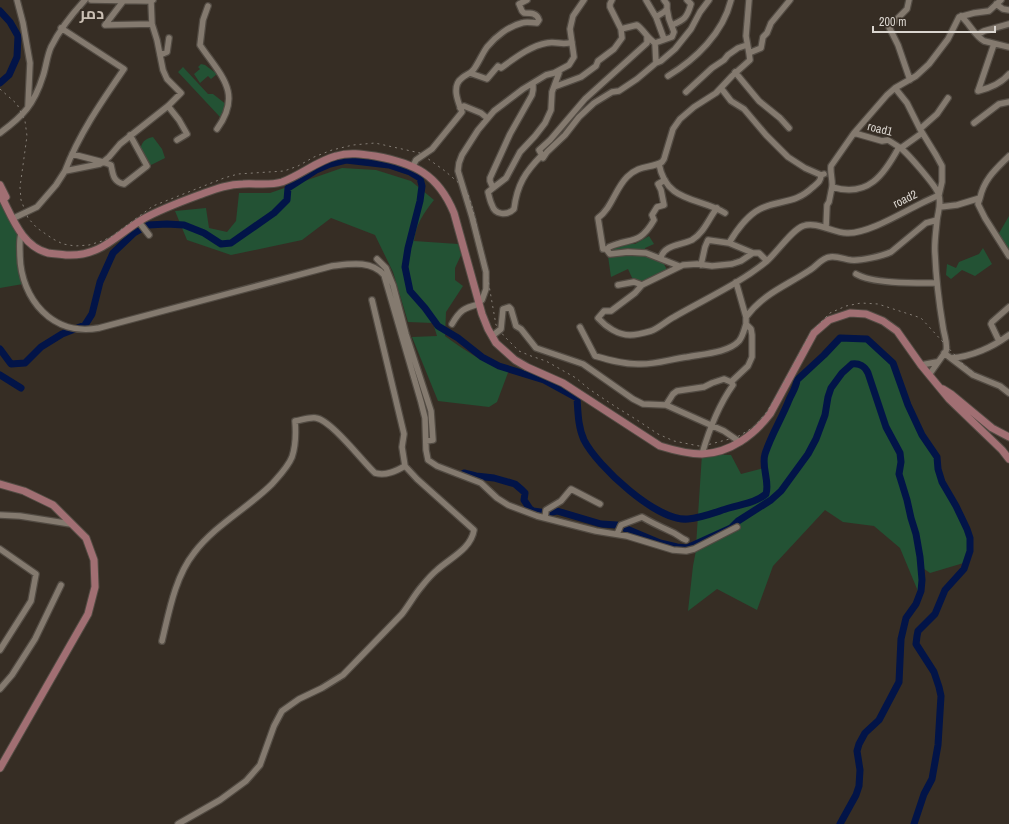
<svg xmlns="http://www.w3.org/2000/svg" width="1009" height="824" font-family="'Archivo Narrow',Cairo,sans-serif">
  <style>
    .green { fill: #235234 }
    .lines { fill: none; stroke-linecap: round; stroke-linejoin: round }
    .river { stroke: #021448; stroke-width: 7 }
    .minor-casing { stroke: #524b43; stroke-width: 8 }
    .major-casing { stroke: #524b43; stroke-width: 9 }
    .minor { stroke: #847a6f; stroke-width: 5.5 }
    .major { stroke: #a16f73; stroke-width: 7 }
    .rail { stroke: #857e76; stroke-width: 1; stroke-dasharray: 2 4; stroke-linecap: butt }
    .labels { text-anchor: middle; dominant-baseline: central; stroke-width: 4; stroke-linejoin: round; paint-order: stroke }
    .street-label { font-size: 12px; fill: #dad5cf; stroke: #362d24 }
    .district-label { font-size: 16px; font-weight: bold; fill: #cbc0b4; stroke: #362d24 }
  </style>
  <rect width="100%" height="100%" fill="#362d24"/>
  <!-- green -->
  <path class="green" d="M201 64 205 65 217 74 211 79 208 76 200 83 194 74 200 69 198 67Z
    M183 67 208 94H213L227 105 225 113 220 117 178 72Z
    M153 137 162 149 165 158 151 165 140 150C142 142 144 139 153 137Z
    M342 168 376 170 411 181 434 200C423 214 416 224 414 241L458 244 461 255 455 268V280L463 286 446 312 445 336C464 350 486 365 509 370L497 402 489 407 438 401 412 337 437 336 433 323 408 322 393 272 375 235 331 218 302 240 231 255 187 240 175 211 206 208 209 228 227 232 236 221 239 193H270Z
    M0 198 16 228 18 237 19 269 23 284 0 288Z
    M1009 216V251L998 235Z
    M649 236 654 244 645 248 646 253 661 258 668 272 642 285 634 282 628 269 611 277 607 249 623 244H635Z
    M983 248 992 264 975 276 962 270 951 279 946 275 947 264 956 268 959 262 979 254Z
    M840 338 867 339 893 363 910 408 922 435 937 457 938 469 942 482 958 509 967 529 970 546 967 562 930 573 920 566V596L900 548 874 526 843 522 825 510 773 566 757 610 717 589 688 611 693 566 697 545 696 546 702 454 731 455 741 474 764 468V458L797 380Z"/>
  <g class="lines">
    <!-- river -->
    <path class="river" d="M0 11 10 22 18 36 17 57 9 75 0 83
      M0 349 11 364 25 363 41 347 62 334 85 325 92 314 100 282 113 253 134 233 148 225 167 224 184 225 204 233 221 244 231 243 274 213 287 200 288 188 316 170 330 164 346 160 389 165 410 172 420 178 422 186 420 201 408 248 405 267 410 291 425 308 438 326 458 338 482 357 499 366 544 380 577 398C578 412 578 427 584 440 597 466 657 522 688 519 701 518 716 512 729 508 742 504 755 503 766 494 770 481 761 467 765 454 771 435 782 418 789 400 792 393 796 388 797 380L824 355 840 338 867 339 893 363 908 405 922 435 937 457 938 469 942 482 956 506 967 529 970 538V551L964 569 945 590 935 614 918 631 917 636 916 644 934 672 939 687 941 696 938 745 932 779 924 794 914 824
      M0 375 21 388
      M464 473 476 476 494 478 515 484 522 490 525 493 524 500 530 509 533 511 547 513 557 511 601 524 617 525 660 543 677 547 687 548 731 528 738 521 771 500 781 491 808 454 816 439 825 415 828 397 831 388 842 373 852 364C859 363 865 366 868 373L886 427 900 453 901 462 899 474 907 500 911 518 916 534 920 557 922 580 921 591 916 604 906 618 901 639 899 682 879 720 865 733 859 744 857 751 860 770 859 786 856 795 840 824"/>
    <defs>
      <path id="minor" d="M17 0 23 23 30 63 28 106
        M91 0 151 1
        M124 0 105 25 152 24
        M612 0 610 4V7L621 29 637 25C644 30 647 38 655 43L672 37 674 32 669 19 667 9 664 12 656 17 646 0
        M664 0 667 4V9
        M749 0 746 36 749 53
        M909 0 907 9 889 27 898 45 910 80
        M996 4 1003 9 1009 10
        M208 6 203 20 200 45C221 76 243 93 217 129
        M961 16C970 24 974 35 984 41L1009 47
        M656 17 664 39
        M672 25C684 20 687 18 691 4L687 0
        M61 28 124 69C102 101 79 134 65 171
        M977 35 984 31 1009 24
        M655 43 656 63
        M160 55 167 52 169 38
        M735 72 759 101 780 118 789 128
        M470 73 487 79 498 66 501 68C515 58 530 46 547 43 557 41 563 46 572 42
        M668 76C696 59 723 33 731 0
        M533 84V90L532 95 510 134 490 178V181L493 188 488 192C489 196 490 201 492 205 495 215 507 216 514 209 517 185 525 172 542 155L539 150 550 140 585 99 647 43V37
        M554 87 581 77 596 66 598 61 614 49 622 38 621 29
        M721 88 731 101 744 109 766 135 788 157 805 168 821 175 824 174
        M978 91 994 44
        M978 91C990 88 1001 84 1009 74
        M686 92 712 68 724 60 728 55 738 48 747 45
        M168 106 179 120 187 134 177 140
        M460 108 464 106 481 113 487 118
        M974 123 999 104 1009 102
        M920 129 937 114 948 98
        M0 133C23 116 34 105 43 76 46 67 47 56 51 47 60 29 72 14 85 0
        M854 133 887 95 895 88 916 76 929 64 948 39 959 17 974 13 989 11 1001 0
        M899 147C906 151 935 185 938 193 942 203 938 211 937 220 936 232 934 243 935 254 936 278 939 303 943 327 944 335 948 344 946 351L929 375
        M901 148 922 133
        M72 154 103 162 111 165C113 174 113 182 124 184L147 166 130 135
        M542 156 543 158 547 152 565 135 579 117 594 103 612 92 619 91 637 79 656 63 661 61 675 49 691 29 700 12 709 0
        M659 164C666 203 699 197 725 213
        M413 166 416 160 432 149 462 112C458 102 451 86 462 78 466 74 471 74 474 69 479 62 482 54 487 47 495 37 509 26 522 23 527 21 532 23 537 23L539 20C537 13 531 13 524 13L522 11 519 4 527 0
        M665 180 658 184 661 190 664 205 657 207 652 215 654 220C639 246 631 237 609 247L607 250 610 254 628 252 646 253 679 266
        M493 188 506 178 520 152 535 136 545 123 551 110 552 92 559 73 558 72
        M980 198 978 204 985 218 1009 256
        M940 207 957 205 980 198C984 179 996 169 1009 156
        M16 217 37 207 56 185 65 171 100 164 103 162 109 157 120 144 168 106 181 93 167 79 163 70 157 40 152 24 151 1 153 0
        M139 222 149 235
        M826 228 827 205 829 202 832 187C868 198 884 175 899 147L888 140 882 141 854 133 831 166C830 174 833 180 832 187
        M21 234C19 241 20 249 20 256 21 299 53 337 99 328L332 266C350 264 371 260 384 275L421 402 425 418 426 450 428 460 437 466 481 483 497 498 508 505 537 516 596 531 627 536 673 550 686 551 694 549 737 527
        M729 243 753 253
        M607 249H603L598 218C612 208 615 189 627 177 640 164 650 169 662 162L664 159 673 129 680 119 694 107 716 93 732 76 750 60 749 53 761 48 763 37 767 33 771 23 790 0
        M661 258C663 245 682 245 692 240 704 233 709 218 717 208
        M377 259 386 268 393 285 406 334 431 411 433 440 426 441
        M701 265 705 247 708 240 729 243C736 231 748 215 760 209 780 199 794 205 813 187 818 183 821 181 821 175
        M856 274C873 284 917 283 937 283
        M736 282 746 317C764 293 786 286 810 270 817 266 821 258 830 257 837 256 844 259 851 260 861 261 882 256 891 252L926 223 937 220
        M618 285 634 282 642 285 683 265 697 264 712 266 732 264 741 261 753 253H759L767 261
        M642 285 635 293 611 311H604L598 318C606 327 618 335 630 335 636 335 644 333 651 331 659 328 666 321 674 317 705 299 739 284 767 261 777 252 793 229 803 226 817 221 833 233 847 233 868 234 903 212 922 203 928 200 933 198 939 195L942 182V166L936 155 920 129 907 103 895 88
        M478 301 482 300 486 289V272L472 217 458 171 459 163 462 155 478 130 494 111 523 89 546 75 554 73 569 65 574 57 570 29 573 16 584 0
        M452 324C460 310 464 308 479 304
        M580 327 595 356C609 360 623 364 638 364 655 365 670 359 687 357 702 354 728 353 739 341 743 336 744 330 746 324
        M492 336 501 329 503 309 509 307 511 309 516 326 521 329 536 348 583 364 633 399 643 404 666 405 673 394 677 391 704 387 712 383 724 379 731 382 748 366 752 357V335L751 329 746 324V317
        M999 341 991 324 992 322 1009 307
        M944 353 973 375 1000 386 1009 393
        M951 358C971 357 993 347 1009 335
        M921 365 937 362
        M666 405 724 431 740 442
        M702 454C709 430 718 406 733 385L731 382
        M0 515 20 516 71 524
        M545 518 546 510 561 501 571 489 600 504
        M617 534 621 525 642 517C652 523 661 527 672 532 677 534 680 538 686 540
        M0 549 36 574 31 601 0 650
        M162 641C169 612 175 577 194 553 215 525 248 508 272 484 279 476 288 467 292 457 296 445 296 433 295 421 302 420 310 417 316 418 331 420 363 462 375 473 386 476 396 471 405 466
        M0 689 12 675 35 639 61 585
        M178 824 220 800 246 781 260 765 274 726 282 711 299 699 322 688 343 675 402 614C409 605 415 594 422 586 426 581 431 575 437 570 450 558 471 549 474 530L417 479 405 466 402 447 404 434 372 300"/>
      <path id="major" d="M0 185 6 197
        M0 194C12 216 21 246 48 253 54 254 60 254 66 255 101 257 116 235 143 219 161 209 180 202 199 195 213 190 227 184 243 184 256 183 268 186 282 182 301 175 317 161 336 156 349 152 362 154 375 156 414 163 438 174 454 213L482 314 488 329 496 343 515 360 527 367 563 383 660 446C673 450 688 454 702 454 730 453 754 435 770 414L814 333 829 320 850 313 866 314 883 321 897 331 921 365 949 399 1002 450 1009 459
        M943 389 951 394 992 428 1009 437
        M0 484 24 491 53 505 86 538 94 560 95 587 88 614 0 768"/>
    </defs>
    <!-- minor casing -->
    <use href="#minor" class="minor-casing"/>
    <!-- major casing -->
    <use href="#major" class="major-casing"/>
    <!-- minor -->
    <use href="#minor" class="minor"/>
    <!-- major -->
    <use href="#major" class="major"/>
    <!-- rail -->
    <path class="rail" d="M0 89 17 104 25 121 27 136 20 187 21 200 28 218 37 228 53 239 63 244 75 246 89 245 102 241 111 237 153 206 224 178 238 174 284 171 298 166 314 157 332 150 353 145 375 143 420 153 445 171 460 184 467 192 472 206 486 268 496 325 504 336 519 351 531 356 546 361 576 378 589 389 616 407 637 420 658 434 674 441 699 446 707 445 737 437 754 427 766 413 777 396 811 332 830 313 846 306 861 303 878 304 921 318 963 364 975 374 1002 386 1009 391"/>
  </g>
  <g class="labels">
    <!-- street labels -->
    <g class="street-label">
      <text transform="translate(880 129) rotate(14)">road1</text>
      <text transform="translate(905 199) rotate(-26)">road2</text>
    </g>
    <!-- district labels -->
    <g class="district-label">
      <text x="92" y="13">دمر</text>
    </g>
  </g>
  <!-- scale -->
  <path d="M873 26v6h122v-6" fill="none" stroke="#dad5cf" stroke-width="2"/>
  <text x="879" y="26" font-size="12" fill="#dad5cf" stroke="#362d24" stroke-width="3" paint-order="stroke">200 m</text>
</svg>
